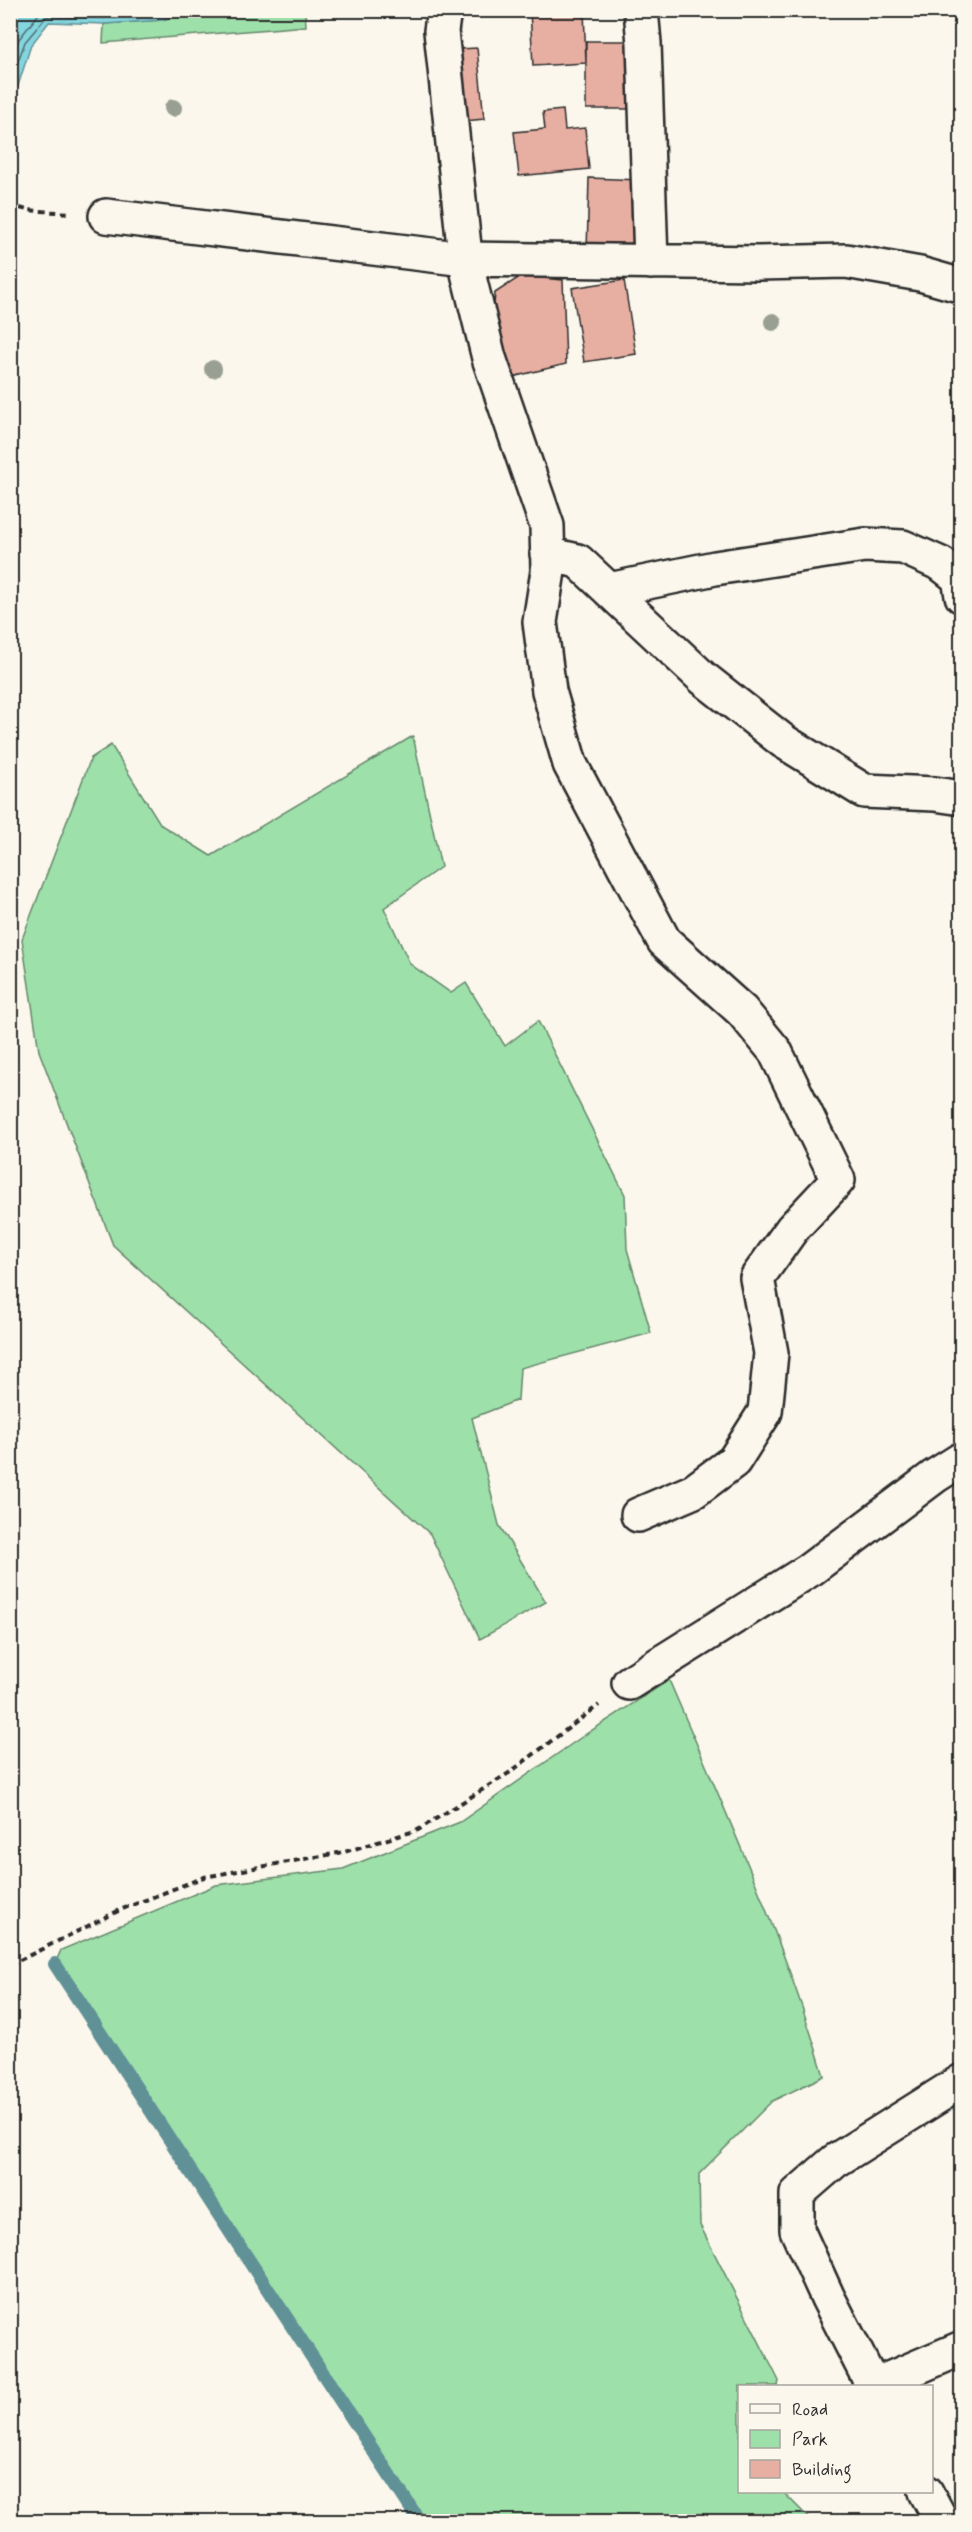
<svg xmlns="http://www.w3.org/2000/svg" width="972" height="2532" font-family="Mynerve,sans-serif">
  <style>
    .green { fill: #9ee0aa; stroke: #64866a; stroke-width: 1.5 }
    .water { fill: #84d5de; stroke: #609196; stroke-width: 1.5 }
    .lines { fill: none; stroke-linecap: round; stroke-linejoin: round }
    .shore { stroke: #4f6f73; stroke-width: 1.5 }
    .stream { stroke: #609196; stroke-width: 14 }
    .building { fill: #e7aea2; stroke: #2b2b2b; stroke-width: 1.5 }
    .minor-casing { stroke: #2b2b2b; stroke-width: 38 }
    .path { stroke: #2b2b2b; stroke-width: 4; stroke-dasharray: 6 4.5; stroke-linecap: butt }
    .minor { stroke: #fbf7ec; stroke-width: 33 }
    .tree { fill: #99a093 }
  </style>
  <rect width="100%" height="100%" fill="#fbf7ec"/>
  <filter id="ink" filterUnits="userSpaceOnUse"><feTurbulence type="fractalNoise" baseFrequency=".0167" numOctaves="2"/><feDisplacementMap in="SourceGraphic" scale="12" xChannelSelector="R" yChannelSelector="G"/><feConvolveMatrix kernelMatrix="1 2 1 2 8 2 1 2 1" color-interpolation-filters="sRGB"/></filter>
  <g filter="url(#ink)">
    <!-- green -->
    <path class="green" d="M184 11H305L306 26 103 43 104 24 163 20Z
      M413 736 441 867 384 908 410 964 451 993 466 983 505 1046 538 1021 625 1195 627 1249 651 1333 520 1368 518 1400 472 1418 499 1525 546 1602 480 1639 430 1534 113 1245 39 1051 22 939 91 758 111 745 161 825 211 856Z
      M669 1680C725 1810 784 1940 824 2076L772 2101 699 2174 700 2225 779 2381 778 2386H740V2492H783L812 2521H420L55 1964 61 1950 216 1885 343 1869 460 1822 586 1734Z"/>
    <!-- water -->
    <path class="water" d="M10 11 11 10 184 11 163 20 104 24 49 22 31 45 17 89H11Z"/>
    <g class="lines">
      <!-- shore -->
      <path class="shore" d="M10 64 19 39 42 10
        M10 83 25 42 47 16 104 18 162 14 170 10"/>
      <!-- stream -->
      <path class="stream" d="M55 1964 420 2522"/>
    </g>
    <!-- building -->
    <path class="building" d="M530 10H584L586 63 533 66Z
      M586 41H636L635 109H586Z
      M477 48 484 119 465 121 459 49Z
      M563 110 565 130 585 128 589 169 519 176 514 132 545 129 543 112Z
      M589 178 641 180 639 253 587 252Z
      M521 276 563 280 566 364 508 378 492 329 495 293Z
      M624 280 636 354 584 362 572 288Z"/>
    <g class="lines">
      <defs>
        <path id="minor" d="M444 10 441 31 466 265 489 358 547 526 548 571 540 622 549 691 570 764 664 941 742 1011 775 1051 838 1180 792 1229 757 1278 771 1353 765 1412 734 1461 694 1491 638 1515
          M641 10 644 43 651 262
          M106 216 465 259 758 263 846 261 920 274 962 286
          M547 554 578 561 703 678 783 741 864 791 935 794 962 798
          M609 590 715 568 865 545 903 547 941 564 959 578 962 596
          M629 1683 811 1569 935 1476 962 1459
          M873 2386 828 2298 797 2230V2194L835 2161 962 2081
          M873 2386 962 2348
          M926 2492 942 2522"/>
      </defs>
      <!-- minor casing -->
      <use href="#minor" class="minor-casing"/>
      <!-- path -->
      <path class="path" d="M10 205 27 210 70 213
        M10 1965 120 1910 204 1877 344 1852 418 1830 509 1773 599 1705"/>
      <!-- minor -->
      <use href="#minor" class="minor"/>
    </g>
    <!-- trees -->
    <g class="tree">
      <circle cx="173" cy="108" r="9"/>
      <circle cx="773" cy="322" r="9"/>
      <circle cx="213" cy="369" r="9"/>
    </g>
  </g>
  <!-- margin -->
  <rect width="972" height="2532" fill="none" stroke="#fbf7ec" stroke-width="36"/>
  <rect x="18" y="18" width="936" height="2496" fill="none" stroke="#2b2b2b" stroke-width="2" filter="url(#ink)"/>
  <!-- legend -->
  <rect x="738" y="2385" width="195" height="108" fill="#fbf7ec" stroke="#a8a59f" stroke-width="1.5"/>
  <rect x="750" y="2404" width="30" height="9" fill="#fbf7ec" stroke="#a8a59f" stroke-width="1.5"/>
  <text x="792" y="2415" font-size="18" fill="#2b2b2b">Road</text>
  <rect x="750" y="2430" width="30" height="18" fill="#9ee0aa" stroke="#a8a59f" stroke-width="1.5"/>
  <text x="792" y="2445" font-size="18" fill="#2b2b2b">Park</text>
  <rect x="750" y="2460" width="30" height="18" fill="#e7aea2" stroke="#a8a59f" stroke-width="1.5"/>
  <text x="792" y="2475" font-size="18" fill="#2b2b2b">Building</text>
</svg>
